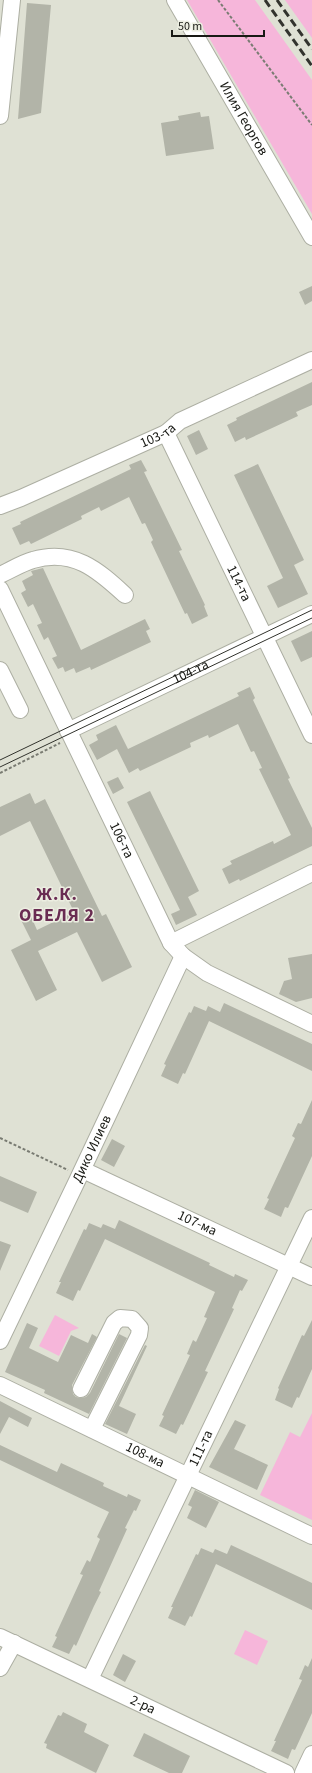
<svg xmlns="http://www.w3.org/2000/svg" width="312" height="1773" font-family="'Source Sans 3',sans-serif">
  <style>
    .green { fill: #f6b6da }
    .building { fill: #b2b4a8 }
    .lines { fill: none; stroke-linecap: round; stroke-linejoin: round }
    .minor-casing { stroke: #adafa3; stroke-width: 18 }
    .path { stroke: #797b72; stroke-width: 2; stroke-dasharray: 3 2; stroke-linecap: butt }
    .minor { stroke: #fff; stroke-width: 16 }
    .tram { stroke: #32332d; stroke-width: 1 }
    .rail { stroke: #32332d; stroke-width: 3; stroke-dasharray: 8 4; stroke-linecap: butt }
    .labels { text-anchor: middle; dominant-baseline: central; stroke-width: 3; stroke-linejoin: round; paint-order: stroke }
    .street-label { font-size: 14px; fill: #181914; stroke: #eceee1 }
    .district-label { font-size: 18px; font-weight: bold; letter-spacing: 1px; fill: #692c52; stroke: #eceee1 }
  </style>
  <rect width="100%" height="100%" fill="#dfe1d4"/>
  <!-- green -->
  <path class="green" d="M187 0H255L312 80V214Z
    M285 0H312V38Z
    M55 1315 79 1328 71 1331 59 1356 39 1346Z
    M312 1413V1520L260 1495 290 1432 300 1437Z
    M245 1630 268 1641 257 1665 234 1654Z"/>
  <!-- building -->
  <path class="building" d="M27 3 51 5 41 113 18 119Z
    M200 112 201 117 209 116 214 149 166 156 161 123 179 120 178 116Z
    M312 286V301L305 305 299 292Z
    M312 382V405L296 412 298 416 270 429 246 440 245 437 235 442 227 425 237 420 236 418Z
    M199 430 208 449 196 455 187 436Z
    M141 460 147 471 144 472 182 550 179 551 205 605 204 606 208 616 192 624 187 613 185 614 151 542 153 540 145 523 142 524 129 497 101 511 99 507 81 516 82 519 31 544 29 541 20 545 12 528 21 524 20 522 131 469 129 465Z
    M258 464 304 560 294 565 308 594 278 608 267 586 283 578 234 475Z
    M43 568 81 650 145 619 150 629 146 631 151 642 91 670 90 667 76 673 74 668 65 672 63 667 58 669 52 658 57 656 48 637 44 640 37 625 42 623 33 604 28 607 21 593 26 590 22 581 33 575 31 571Z
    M312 631V657L301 662 291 641Z
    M250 687 255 698 253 700 290 778 288 779 312 828V846L240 881 239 879 229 884 222 869 232 864 230 861 273 841 274 844 291 835 259 769 262 768 254 751 251 752 238 724 209 738 208 735 190 743 191 747 140 771 138 768 129 773 117 749 97 760 89 745 98 740 96 735 116 725 128 749 239 696 237 693Z
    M118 777 124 788 113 794 107 782Z
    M150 791 199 891 188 897 197 915 176 925 171 914 180 910 127 802Z
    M30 793 35 804 45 799 102 916 106 914 132 967 102 982 77 932 38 951 57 990 36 1001 11 950 31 940 20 918 30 914 37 930 74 912 30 821 0 836V807Z
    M312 954V998L296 1002 279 994 284 981 292 979 288 958Z
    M224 1003 312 1044V1071L209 1021 185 1074 183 1073 178 1084 161 1076 166 1065 164 1064 189 1012 191 1013 194 1006 206 1011 208 1006 220 1012Z
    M312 1100V1156L288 1208 285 1207 281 1217 264 1209 269 1199 267 1198 295 1138 292 1136 298 1123 301 1124Z
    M112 1139 125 1146 114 1167 101 1160Z
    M0 1176 37 1192 28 1213 0 1201Z
    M119 1220 210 1263 209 1265 234 1277 235 1274 248 1280 242 1291 240 1290 232 1308 234 1309 205 1371 208 1372 183 1425 181 1424 176 1434 159 1426 164 1416 162 1415 190 1355 187 1354 193 1340 196 1342 207 1318 204 1317 215 1292 105 1239 80 1291 78 1290 73 1301 56 1293 61 1282H59L84 1229 86 1230 89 1223 101 1228 103 1224 115 1229Z
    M0 1241 11 1245 0 1271Z
    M312 1320V1369L299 1398 297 1397 292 1408 275 1400 279 1389 278 1388 302 1335 304 1336Z
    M27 1323 38 1328 29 1348 58 1362 71 1335 88 1343 92 1334 97 1337 72 1385 73 1394 76 1397 81 1398 86 1397 90 1393 119 1334 127 1338 89 1414 44 1393 45 1390 5 1372Z
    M145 1345 147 1346 119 1406 136 1414 127 1434 105 1424Z
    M0 1401 32 1418 28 1427 9 1417 0 1434Z
    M235 1420 246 1425 234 1449 268 1465 257 1490 209 1467Z
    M0 1445 57 1472 61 1463 104 1483 103 1486 127 1497 128 1494 141 1500 136 1511 134 1510 125 1528 127 1529 99 1591 101 1592 94 1606 76 1646 74 1644 69 1654 52 1647 57 1637 55 1636 83 1575 80 1574 87 1560 90 1562 100 1539 97 1537 109 1512 0 1460Z
    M195 1490 219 1502 206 1528 187 1518 192 1507 188 1505Z
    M231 1545 312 1583V1610L216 1564 192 1617 190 1616 185 1626 168 1618 173 1607H171L196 1554 198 1555 201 1548 213 1553 215 1549 227 1554Z
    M123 1654 136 1661 125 1682 113 1675Z
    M312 1658V1713L295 1750 292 1749 288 1759 271 1751 276 1741H274L302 1680 299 1679 305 1665 308 1667Z
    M63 1712 87 1724 84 1732 109 1745 96 1773 46 1748 47 1744 44 1743 58 1715 61 1716Z
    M144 1733 190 1756 182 1773H169L133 1756Z"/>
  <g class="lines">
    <defs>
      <g id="minor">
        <path id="s1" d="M175 0 312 237"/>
        <path d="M0 116 12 0"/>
        <path id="s2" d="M166 433 312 735"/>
        <path id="s3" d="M0 506 21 498 166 433 180 421 312 360"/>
        <path d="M0 575C11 570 22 563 33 560 73 548 98 570 125 595"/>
        <path id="s4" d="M0 589 171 943 183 956 207 973 312 1024"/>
        <path d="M0 670 20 710"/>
        <path id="s5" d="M68 731 312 614"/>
        <path d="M171 943 312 873"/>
        <path id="s6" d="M83 1170 312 1277"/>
        <path id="s7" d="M0 1341 77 1181 183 956"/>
        <path id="s8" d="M0 1385 312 1536"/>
        <path d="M81 1389 114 1323 120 1318 132 1319 140 1328 139 1335 92 1429"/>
        <path id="s9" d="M0 1637 286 1773"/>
        <path d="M0 1668 14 1643"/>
        <path id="s10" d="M90 1679 312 1218"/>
        <path d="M303 1773 312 1754"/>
      </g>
    </defs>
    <!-- minor casing -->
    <use href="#minor" class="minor-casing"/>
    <!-- path -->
    <path class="path" d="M218 0 312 125
      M0 773 60 743
      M0 1138 68 1170"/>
    <!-- minor -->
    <use href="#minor" class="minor"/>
    <!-- tram -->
    <path class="tram" d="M0 760 312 610
      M0 767 312 618"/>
    <!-- rail -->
    <path class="rail" d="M265 0 312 66
      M277 0 312 49"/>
  </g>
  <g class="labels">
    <!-- street labels -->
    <g class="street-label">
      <text stroke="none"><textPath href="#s1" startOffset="137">Илия Георгов</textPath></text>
      <text stroke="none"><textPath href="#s3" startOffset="173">103-та</textPath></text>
      <text stroke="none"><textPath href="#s2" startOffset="167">114-та</textPath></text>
      <text stroke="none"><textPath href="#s5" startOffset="136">104-та</textPath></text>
      <text stroke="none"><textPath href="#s4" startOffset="279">106-та</textPath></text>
      <text stroke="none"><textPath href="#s7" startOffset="213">Дико Илиев</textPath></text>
      <text stroke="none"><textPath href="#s6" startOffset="126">107-ма</textPath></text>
      <text stroke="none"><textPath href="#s10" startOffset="256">111-та</textPath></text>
      <text stroke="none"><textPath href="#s8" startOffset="161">108-ма</textPath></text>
      <text stroke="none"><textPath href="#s9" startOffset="158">2-ра</textPath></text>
    </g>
    <!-- district labels -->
    <g class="district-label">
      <text x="57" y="894">Ж.К.<tspan x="57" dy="21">ОБЕЛЯ 2</tspan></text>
    </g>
  </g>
  <!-- scale -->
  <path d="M172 30v6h92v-6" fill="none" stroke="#181914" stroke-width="2"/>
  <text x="178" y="30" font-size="12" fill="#181914" stroke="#eceee1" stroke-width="3" paint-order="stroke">50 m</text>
</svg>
